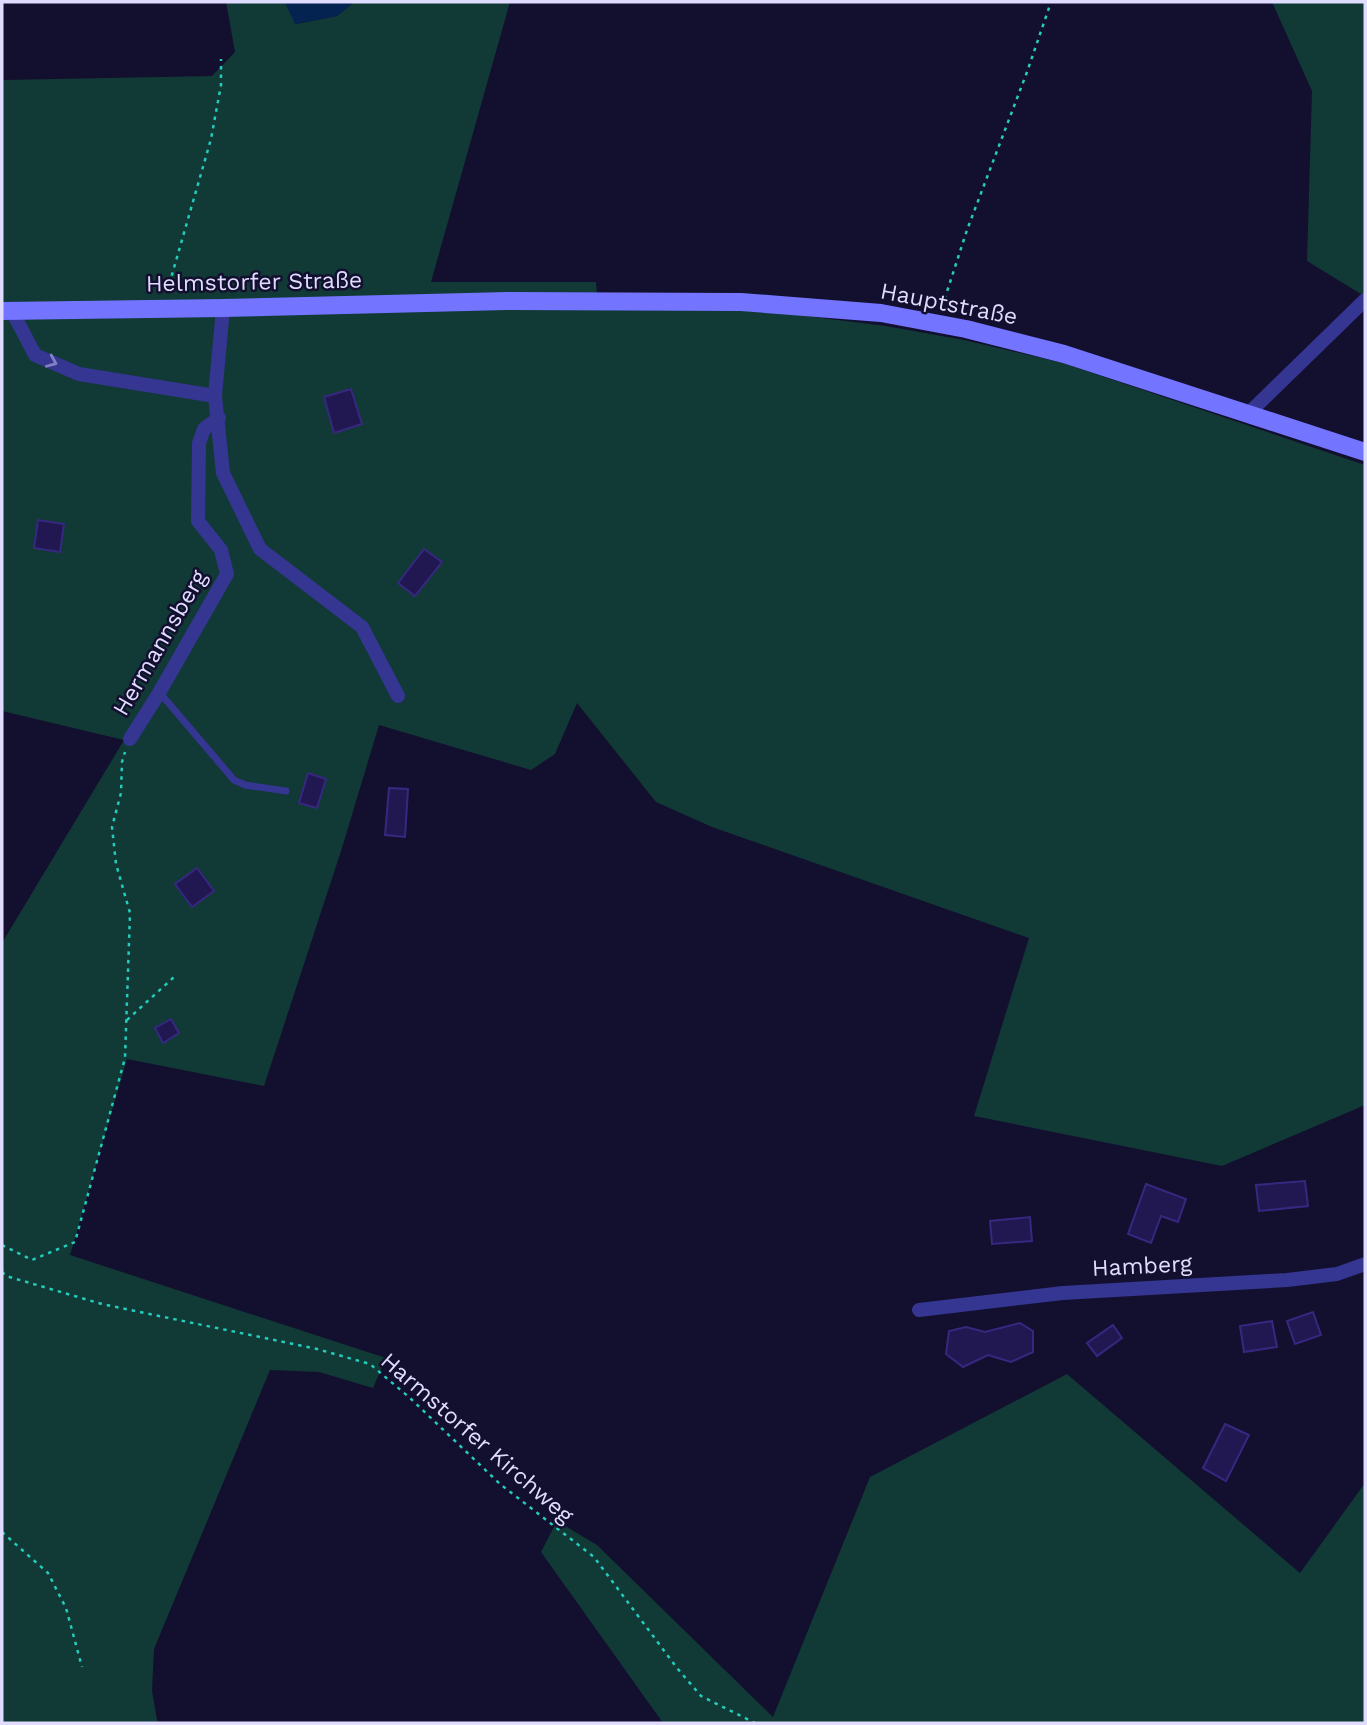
<svg xmlns="http://www.w3.org/2000/svg" width="1367" height="1725" font-family="'Work Sans',sans-serif">
  <style>
    .green { fill: #113936 }
    .water { fill: #052351 }
    .building { fill: #221851; stroke: #362880; stroke-width: 2 }
    .lines { fill: none; stroke-linecap: round; stroke-linejoin: round }
    .path { stroke: #23ccbc; stroke-width: 2.5; stroke-dasharray: 3.5 5; stroke-linecap: butt }
    .lane { stroke: #353592; stroke-width: 7 }
    .street { stroke: #353592; stroke-width: 14 }
    .secondary { stroke: #7374ff; stroke-width: 18 }
    .oneway { stroke: #8280c3 }
    .labels { text-anchor: middle; dominant-baseline: central; stroke-width: 5; stroke-linejoin: round; paint-order: stroke }
    .street-label { font-size: 23px; fill: #dfdcff; stroke: #130f2e }
  </style>
  <rect width="100%" height="100%" fill="#130f2e"/>
  <!-- green -->
  <path class="green" d="M226 2H285L296 24 337 16 354 2H510L431 282H596L598 309 742 308 886 326 964 340 1063 363 1365 465V1105L1222 1166 974 1116 1029 938 712 827 656 802 577 703 555 754 531 770 379 725 342 848 264 1086 127 1059 70 1255 386 1358 373 1388 319 1372 270 1370 154 1649 152 1691 157 1720 159 1723H2V943L124 740 2 711V80L212 76 235 52Z
    M1272 2H1365L1364 296 1307 261 1312 91Z
    M1067 1374 1300 1573 1365 1483V1723H663L541 1552 557 1521 597 1545 773 1717 870 1477Z"/>
  <!-- water -->
  <path class="water" d="M285 2H354L337 16 295 24Z"/>
  <!-- building -->
  <path class="building" d="M351 389 362 424 334 433 324 397Z
    M38 520 64 524 60 552 34 548Z
    M424 549 442 562 415 596 398 583Z
    M308 773 326 779 317 808 299 803Z
    M389 788 408 789 405 837 385 835Z
    M197 868 214 891 192 907 175 884Z
    M171 1019 179 1033 163 1043 155 1028Z
    M1305 1181 1308 1206 1259 1211 1256 1185Z
    M1146 1184 1186 1199 1178 1222 1161 1216 1151 1243 1128 1234Z
    M1030 1217 1032 1241 992 1244 990 1221Z
    M1313 1312 1321 1335 1295 1344 1287 1321Z
    M1272 1321 1277 1347 1244 1352 1240 1326Z
    M1020 1323 1033 1331V1352L1011 1362 988 1355 963 1367 946 1354 949 1331 966 1327 985 1332Z
    M1113 1325 1122 1338 1097 1356 1087 1343Z
    M1225 1424 1249 1435 1226 1481 1203 1468Z"/>
  <g class="lines">
    <!-- path -->
    <path class="path" d="M167 292 211 139 221 85V59
      M942 307 967 230 1027 72 1051 2
      M127 1020 174 977
      M2 1245 32 1260 75 1242 125 1058 130 913 116 864 112 827 121 793 122 762 125 752
      M2 1272 6 1276 102 1304 317 1349 370 1364 410 1398 500 1484 594 1557 677 1668 701 1696 755 1723
      M2 1532 48 1573 66 1608 82 1667"/>
    <!-- lane -->
    <path class="lane" d="M160 693 234 780 245 785 286 791"/>
    <!-- street -->
    <path class="street" d="M223 308 215 396 223 473 260 549 362 627 398 696
      M12 311 35 355 79 374 215 396
      M1249 413 1365 300
      M130 739 159 693 227 574 221 550 198 521 199 443 204 429 219 418
      M919 1310 1063 1293 1287 1280 1337 1274 1365 1264"/>
    <!-- secondary -->
    <path class="secondary" d="M2 311 223 308 507 301 741 302 881 313 966 329 1064 354 1365 452"/>
  </g>
  <!-- one-way arrows -->
  <defs><path id="oneway-chevron" d="M-2-3.5L2.5 0L-2 3.5" fill="none" stroke-width="1.6" stroke-linecap="round" stroke-linejoin="round" transform="scale(1.75)"/></defs>
  <use class="oneway" href="#oneway-chevron" transform="translate(52 362) rotate(23)"/>
  <g class="labels">
    <!-- street labels -->
    <g class="street-label">
      <text transform="translate(254 282) rotate(-1)">Helmstorfer Straße</text>
      <text transform="translate(949 304) rotate(11)">Hauptstraße</text>
      <text transform="translate(160 643) rotate(-60)">Hermannsberg</text>
      <text transform="translate(1142 1266) rotate(-3)">Hamberg</text>
      <text transform="translate(477 1438) rotate(41)">Harmstorfer Kirchweg</text>
    </g>
  </g>
  <!-- border -->
  <rect width="1367" height="1725" fill="none" stroke="#dfdcff" stroke-width="7"/>
</svg>
